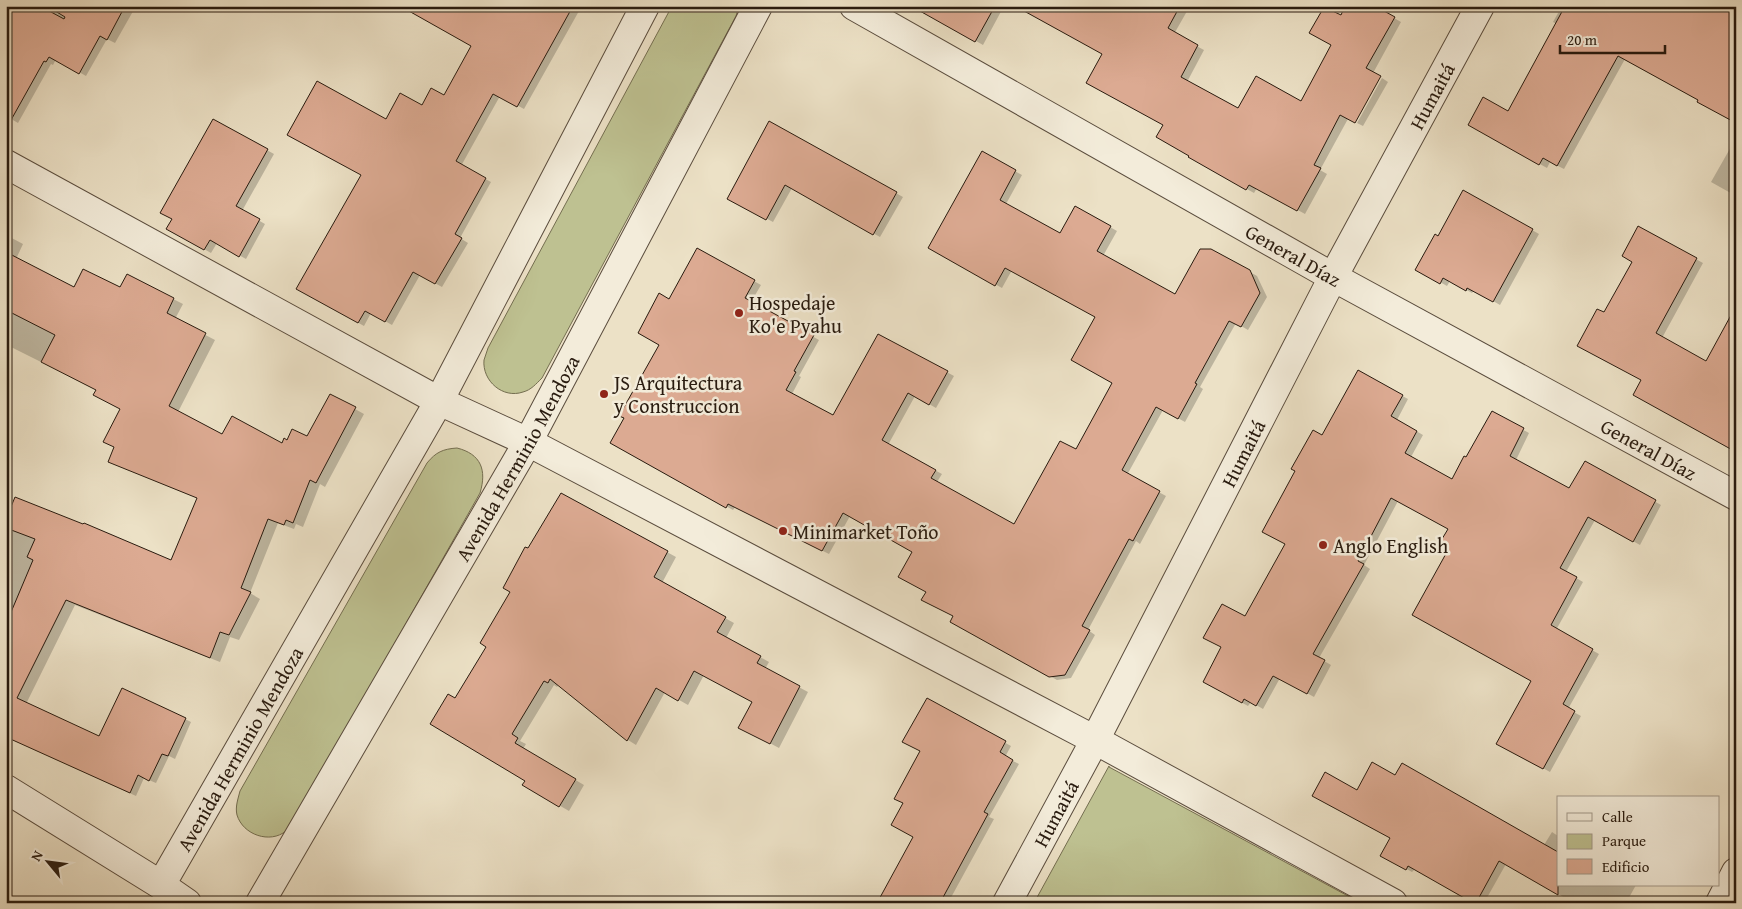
<svg xmlns="http://www.w3.org/2000/svg" width="1742" height="909" font-family="'Gentium Book Plus',serif">
  <style>
    .green { fill: #bec191; stroke: #746e50 }
    .shadow { fill: #0003 }
    .building { fill: #dcaa92; stroke: #291b0f }
    .lines { fill: none; stroke-linecap: round; stroke-linejoin: round }
    .minor-casing { stroke: #5a4c3d; stroke-width: 30 }
    .tertiary-casing { stroke: #5a4c3d; stroke-width: 30 }
    .minor { stroke: #f3ecda; stroke-width: 28 }
    .tertiary { stroke: #f3ecda; stroke-width: 28 }
    .poi-dot { fill: #8f2418; stroke: #f3ecda; stroke-width: 2 }
    .labels { text-anchor: middle; dominant-baseline: central; stroke-width: 5; stroke-linejoin: round; paint-order: stroke }
    .street-label { font-size: 20px; fill: #291b0f; stroke: #f3ecda }
    .poi-label { font-size: 20px; fill: #291b0f; stroke: #f3ecda; text-anchor: start }
  </style>
  <rect width="100%" height="100%" fill="#ece1c6"/>
  <filter id="stains"><feTurbulence type="fractalNoise" baseFrequency=".004" numOctaves="4"/><feColorMatrix values="0 0 0 0 .2 0 0 0 0 .09 0 0 0 0 .02 0 0 0 .5 -.17"/></filter>
  <radialGradient id="worn" r=".72"><stop offset=".6" stop-color="#630" stop-opacity="0"/><stop offset="1" stop-color="#630" stop-opacity=".3"/></radialGradient>
  <!-- green -->
  <path class="green" d="M672 6H739L736 16 542 378C536 384 531 390 523 392 503 399 482 381 484 360 485 356 487 352 488 348Z
    M457 448C481 454 487 470 480 493L294 821C291 824 289 828 286 831 270 844 243 835 237 815 235 807 238 799 240 791L427 463C436 452 443 449 457 448Z
    M1109 766V767L1361 903H1034Z"/>
  <!-- shadow -->
  <path class="shadow" d="M6 6H136L115 43 107 39 86 76 56 59 53 65 51 64 18 123 6 116Z
    M571 6 579 11 524 109 500 96 461 166 491 182 460 238 468 243 442 287 420 275 392 325 371 313 364 326 297 289 362 175 386 121 444 97Z
    M934 6H1004L983 45 943 22Z
    M1015 6H1190L1174 34 1204 50 1187 82 1238 110 1301 102 1333 45 1341 17 1373 6 1401 22 1320 170 1327 174 1305 214 1257 188 1254 193 1190 157 1191 155 1103 54Z
    M1562 6H1736L1625 59 1564 169 1550 162 1547 168 1469 125 1508 112 1557 24 1553 22Z
    M1382 78 1388 82 1363 126 1357 123Z
    M213 120 274 154 242 211 265 224 246 259 217 243 211 253 174 232 173 219Z
    M769 123 903 197 880 237 792 188 773 222 729 198Z
    M1736 138V196L1711 182Z
    M982 153 1022 175 1006 204 1060 235 1075 207 1117 231 1103 256 1176 296 1211 250 1257 276 1267 297 1248 330 1236 323 1200 387 1203 389 1185 422 1163 410 1127 475 1166 496 1140 544 1136 541 1088 630 1095 635 1071 678 1057 680 951 622 954 616 927 592 914 551 850 516 829 554 735 507 733 510 612 442 660 345 670 300 698 250 761 285 751 302 819 340 799 376 801 377 792 394 834 416 879 335 954 376 936 408 915 396 888 445 942 474 937 482 1015 525 1076 451 1114 383 1096 317 1012 270 1002 288 930 248Z
    M1464 192 1539 234 1500 305 1474 290 1472 293 1450 281 1447 286 1417 269 1439 237Z
    M1639 228 1703 263 1662 338 1707 362 1736 451 1643 380 1604 314 1633 261Z
    M6 235 23 244 16 259 74 289H121L128 276 183 304 175 319 215 340 178 412 223 435 282 444 287 442 308 438 355 409 364 414 325 487 320 484 303 527 296 524 294 529 278 523 250 593 260 599 239 640 230 637 220 662 75 605 26 704 100 738 185 719 191 722 175 759 169 756 156 783 144 778 136 796 12 739 6 716V522L172 562 198 498 119 466 115 447 121 409 97 390 9 346 6 353Z
    M1358 372 1408 399 1397 420 1423 435 1411 457 1453 480 1467 459 1492 413 1529 433 1516 460 1570 490 1585 462 1661 505 1640 545 1595 520 1566 572 1583 582 1556 630 1599 654 1568 709 1581 716 1550 772 1498 743 1533 680 1450 549 1449 529 1398 501 1364 565 1370 569 1319 658 1331 665 1314 697 1280 678 1263 709 1251 702 1248 706 1204 682 1246 618 1287 544 1322 436Z
    M562 494 676 557 662 583 734 623 726 638 769 662 765 669 808 692 779 748 749 732 753 702 704 675 688 705 665 692 636 745 628 740 559 684 557 687 554 685 520 741 526 744 523 749 584 785 569 811 524 785 526 781 456 700 488 646 528 550Z
    M927 700 1011 746 1005 757 1019 764 989 817 994 819 948 903H878L914 837 905 803 922 751Z
    M1396 776 1544 845 1552 832 1558 836V885H1636L1626 903H1574L1506 864 1484 903H1475L1415 869 1412 872 1382 855 1391 838 1357 792Z"/>
  <!-- building -->
  <path class="building" d="M6 6H40L64 19 65 17 47 6H125L107 40 100 36 79 74 49 57 46 62 44 61 6 129Z
    M400 6H573L517 107 493 94 456 161 486 178 455 234 462 238 435 284 413 272 385 322 365 311 358 323 296 289 361 175 287 135 317 81 386 119 400 93 422 105 431 88 444 95 471 46Z
    M911 6H995L975 42Z
    M1015 6H1180L1168 28 1198 45 1181 77 1238 108 1256 76 1301 101 1331 45 1309 33 1324 7 1341 15 1345 6H1375L1395 17 1366 68 1381 76 1355 123 1340 115 1314 165 1321 168 1297 211 1249 185 1246 190 1188 157 1189 156 1156 137 1163 125 1086 83 1102 54Z
    M1565 6H1736V123L1697 102 1698 100 1618 56 1557 166 1543 158 1539 165 1468 125 1483 97 1508 111Z
    M213 119 268 149 236 206 260 219 239 257 210 240 204 250 166 229 172 219 160 213Z
    M769 121 897 192 873 235 785 185 766 220 727 199Z
    M982 151 1016 170 1000 200 1060 233 1075 206 1111 226 1097 251 1175 294 1200 249H1211L1250 270 1260 293 1241 327 1229 321 1195 383 1197 384 1178 419 1156 407 1122 470 1160 491 1133 541 1129 539 1082 626 1090 630 1065 675 1049 677 950 622 953 616 921 600 926 592 898 577 912 552 843 513 822 551 728 504 726 508 610 443 624 418 619 416 659 345 638 333 659 293 669 299 697 248 755 280 745 298 814 335 794 371 796 372 786 390 833 415 878 334 948 371 929 405 908 393 882 440 936 470 931 478 1014 524 1060 441 1076 449 1112 383 1071 360 1095 317 1005 268 995 286 928 248Z
    M1463 190 1533 229 1493 302 1467 288 1466 291 1443 278 1440 284 1415 270 1435 234 1438 236Z
    M1638 226 1697 258 1656 333 1706 361 1736 306V452L1633 395 1641 380 1577 346 1597 309 1604 312 1632 262 1622 256Z
    M6 252 74 287 83 269 120 287 127 274 174 298 167 313 206 333 169 406 222 434 232 416 282 443 284 438 287 440 292 429 307 436 330 394 356 407 316 483 310 480 293 523 286 520 284 525 268 519 241 588 251 592 229 635 220 632 210 658 66 600 17 698 99 736 122 688 186 718 168 756 162 754 149 781 138 775 130 793 6 737V624L33 560 27 557 35 539 6 528V519L15 497 83 524 84 523 171 560 197 498 108 462 114 447 103 442 120 409 93 395 96 390 41 362 55 335 6 310Z
    M1358 370 1403 395 1391 416 1417 431 1405 453 1452 479 1464 456 1466 457 1492 411 1524 428 1510 456 1569 488 1585 461 1656 500 1633 542 1588 517 1560 568 1577 577 1551 625 1593 649 1563 704 1575 711 1543 769 1496 744 1531 681 1412 615 1448 550 1439 544 1448 529 1391 498 1358 561 1364 564 1313 654 1325 660 1307 694 1273 676 1256 706 1244 699 1242 703 1203 682 1221 647 1203 638 1222 604 1245 616 1285 544 1262 532 1295 471 1291 469 1313 430 1322 435Z
    M561 493 668 551 654 577 726 617 717 632 761 656 757 663 800 686 770 744 738 728 752 702 694 671 678 701 656 688 627 741 550 679 548 683 544 681 512 734 518 738 515 743 576 779 559 807 522 785 525 781 430 724 448 694 455 698 486 647 480 643 510 592 503 588 525 547 528 548Z
    M927 698 1006 741 1000 752 1013 760 984 812 988 814 940 903H877L913 837 891 825 903 803 894 799 920 751 902 742Z
    M1372 762 1395 775 1402 763 1558 852V895L1499 861 1476 903H1473L1408 866 1406 870 1380 856 1390 838 1312 796 1325 772 1357 790Z"/>
  <g class="lines">
    <defs>
      <g id="minor">
        <path id="s1" d="M854 6 1333 277 1736 496"/>
        <path d="M6 164 439 401 528 442 1095 740 1393 903"/>
        <path d="M6 789 161 885"/>
        <path id="s2" d="M1007 903 1095 740 1333 277 1480 6"/>
        <path d="M1720 903 1736 872"/>
      </g>
      <g id="tertiary">
        <path id="s3" d="M187 903 161 885 439 401 645 6"/>
        <path id="s4" d="M260 903 528 442 758 6"/>
      </g>
    </defs>
    <!-- minor casing -->
    <use href="#minor" class="minor-casing"/>
    <!-- tertiary casing -->
    <use href="#tertiary" class="tertiary-casing"/>
    <!-- minor -->
    <use href="#minor" class="minor"/>
    <!-- tertiary -->
    <use href="#tertiary" class="tertiary"/>
  </g>
  <!-- markers -->
  <g class="poi-dot">
    <circle cx="739" cy="313" r="5"/>
    <circle cx="604" cy="394" r="5"/>
    <circle cx="783" cy="531" r="5"/>
    <circle cx="1323" cy="545" r="5"/>
  </g>
  <g class="labels">
    <!-- street labels -->
    <g class="street-label">
      <text stroke="none"><textPath href="#s2" startOffset="912">Humaitá</textPath></text>
      <text stroke="none"><textPath href="#s1" startOffset="505">General Díaz</textPath></text>
      <text stroke="none"><textPath href="#s1" startOffset="910">General Díaz</textPath></text>
      <text stroke="none"><textPath href="#s2" startOffset="508">Humaitá</textPath></text>
      <text stroke="none"><textPath href="#s4" startOffset="514">Avenida Herminio Mendoza</textPath></text>
      <text stroke="none"><textPath href="#s3" startOffset="189">Avenida Herminio Mendoza</textPath></text>
      <text stroke="none"><textPath href="#s2" startOffset="102">Humaitá</textPath></text>
    </g>
    <!-- poi labels -->
    <g class="poi-label">
      <text x="749" y="302">Hospedaje<tspan x="749" dy="23">Ko'e Pyahu</tspan></text>
      <text x="614" y="382">JS Arquitectura<tspan x="614" dy="23">y Construccion</tspan></text>
      <text x="793" y="531">Minimarket Toño</text>
      <text x="1333" y="545">Anglo English</text>
    </g>
  </g>
  <!-- margin -->
  <rect width="1742" height="909" fill="none" stroke="#ece1c6" stroke-width="25"/>
  <rect x="8" y="8" width="1727" height="894" fill="none" stroke="#291b0f" stroke-width="2.5"/>
  <rect x="12" y="12" width="1717" height="884" fill="none" stroke="#291b0f"/>
  <!-- legend -->
  <rect x="1557" y="796" width="162" height="90" fill="#f3ecda" stroke="#a29889"/>
  <rect x="1567" y="813" width="25" height="8" fill="#f3ecda" stroke="#a29889"/>
  <text x="1602" y="822" font-size="15" fill="#291b0f">Calle</text>
  <rect x="1567" y="834" width="25" height="15" fill="#bec191" stroke="#a29889"/>
  <text x="1602" y="846" font-size="15" fill="#291b0f">Parque</text>
  <rect x="1567" y="859" width="25" height="15" fill="#dcaa92" stroke="#a29889"/>
  <text x="1602" y="872" font-size="15" fill="#291b0f">Edificio</text>
  <!-- north arrow -->
  <g transform="translate(48 862) rotate(299)" stroke="#f3ecda" stroke-width="4" paint-order="stroke">
  <path d="M0-4L9 19L0 12L-9 19Z" fill="#291b0f"/>
  <text y="-8" font-size="14" font-weight="bold" text-anchor="middle" fill="#291b0f">N</text>
  </g>
  <!-- scale -->
  <path d="M1560 45v8h105v-8" fill="none" stroke="#291b0f" stroke-width="2.5"/>
  <text x="1567" y="45" font-size="15" fill="#291b0f" stroke="#f3ecda" stroke-width="4" paint-order="stroke">20 m</text>
  <rect width="100%" height="100%" filter="url(#stains)"/>
  <rect width="100%" height="100%" fill="url(#worn)"/>
</svg>
